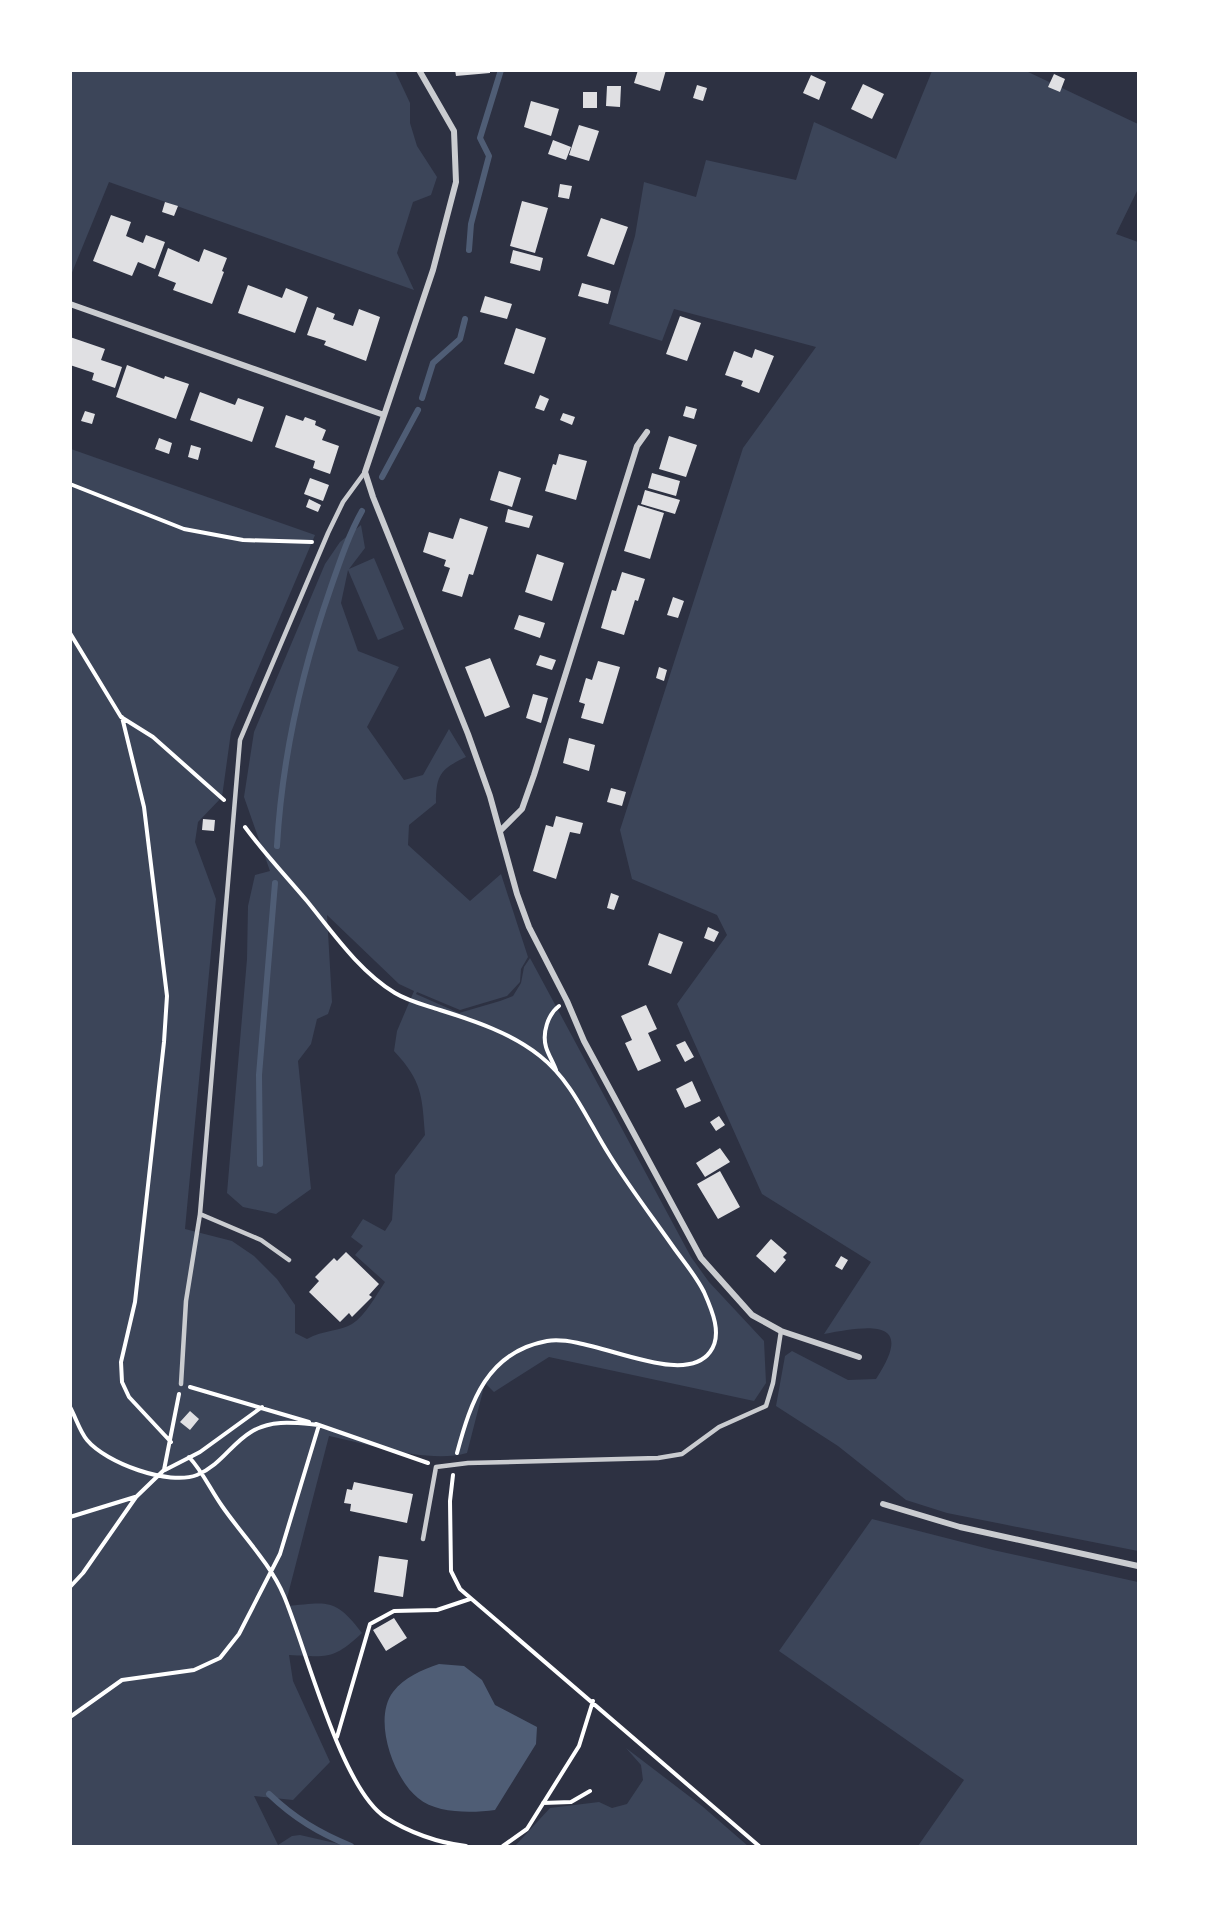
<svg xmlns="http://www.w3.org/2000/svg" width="1209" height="1917" font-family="Manrope,sans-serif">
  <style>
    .green { fill: #3c4559 }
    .water { fill: #4f5d75 }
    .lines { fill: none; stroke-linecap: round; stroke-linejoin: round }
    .stream { stroke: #4f5d75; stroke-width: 6 }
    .building { fill: #e0e0e3 }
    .path { stroke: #fff; stroke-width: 4 }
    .service { stroke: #caccd0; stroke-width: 4.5 }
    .minor { stroke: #caccd0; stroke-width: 6 }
  </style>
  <rect width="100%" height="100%" fill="#2d3142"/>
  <!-- green -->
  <path class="green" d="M71 71H395L410 103V123L417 146 437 177 431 195 413 202 397 253 414 290 109 182 71 275Z
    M932 71H1026L1138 124V189L1116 234 1138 242V1551L947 1513 906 1500 838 1446 776 1406 785 1356 792 1351 848 1380 876 1379C917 1317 868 1326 824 1334L871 1262 762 1194 677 1004 727 935 717 915 632 879 620 830 743 448 816 347 674 309 662 341 609 324 635 236 644 182 696 197 706 160 796 180 814 122 896 159Z
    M71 449 315 535 231 732 222 797 198 822 195 842 216 899 185 1229 232 1241 254 1256 277 1279 295 1305V1333L307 1339C323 1330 341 1331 352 1324 366 1315 376 1295 385 1282L355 1255 363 1246 351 1237 363 1219 385 1231 392 1220 395 1175 425 1135C422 1095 422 1081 394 1051L397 1031 414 991 399 984 327 915 332 1002 328 1014 317 1019 311 1044 298 1061 311 1189 276 1214 243 1207 227 1193 247 959 248 906 255 875 270 871 244 797 254 732 325 564 340 542 361 525 365 548 349 569 374 558 404 629 378 640 348 570 341 603 358 651 399 667 367 727 404 780 423 775 449 729 466 757C441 769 436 774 436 803L409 825 408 845 470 901 501 874 528 957 521 969 520 982 507 996 460 1010 417 992 416 994 459 1013 500 1001 513 996 521 983 524 967 530 958 691 1257 709 1282 764 1341 766 1383 754 1401 549 1357 494 1392 485 1383 467 1453C429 1464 368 1444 329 1436L285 1606C327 1603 334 1596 362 1633 333 1660 328 1657 289 1655L293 1681 330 1762 293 1800 254 1796 278 1845 292 1836 300 1835 348 1846H71Z
    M872 1519 993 1550 1138 1582V1846H918L964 1780 779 1651Z
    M626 1748 702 1806 748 1846H515L550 1808 599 1802 612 1808 627 1804 643 1780 641 1765Z"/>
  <!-- water -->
  <path class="water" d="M439 1664 464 1666 482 1680 495 1705 537 1727 536 1744 495 1810C472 1813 437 1814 418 1798 394 1779 372 1720 393 1692 404 1677 422 1670 439 1664Z"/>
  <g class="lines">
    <!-- stream -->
    <path class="stream" d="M469 250 471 224 489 156 480 138 501 70
      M422 398 433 363 460 339 465 319
      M382 477 418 410
      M277 846C282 758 302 670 331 587 340 561 349 534 362 511
      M260 1164 259 1075 275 883
      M269 1794C294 1818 319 1833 351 1846"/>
  </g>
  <!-- building -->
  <path class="building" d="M455 70H490V73L456 76Z
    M638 70H666L660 91 634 83Z
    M1054 74 1065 79 1060 92 1048 87Z
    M811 75 826 82 819 100 803 93Z
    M863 84 884 94 872 119 851 109Z
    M697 85 707 88 703 101 693 98Z
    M607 86H621L620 107 606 106Z
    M583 92H597V108H583Z
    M531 101 559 109 551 136 524 127Z
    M579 125 599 131 589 161 569 155Z
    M553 140 571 147 566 160 548 154Z
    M560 184 572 186 569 199 558 197Z
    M522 201 548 208 535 253 510 246Z
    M165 202 178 206 174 216 162 212Z
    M111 215 131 222 126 236 143 243 146 235 165 242 155 269 138 262 132 276 93 261Z
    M601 218 628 227 614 265 587 256Z
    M168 248 199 262 204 249 227 258 222 271 224 272 212 304 173 290 176 283 158 276Z
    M513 250 543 258 540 271 510 263Z
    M582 283 611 291 608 304 578 296Z
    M248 285 282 298 286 288 308 297 295 333 238 313Z
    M485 296 512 304 507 319 480 312Z
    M317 307 335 314 333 319 353 326 359 309 380 317 366 361 324 345 326 341 307 335Z
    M680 316 701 323 687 361 666 354Z
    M516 328 546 338 534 374 504 364Z
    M70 337 105 349 101 360 122 367 115 388 92 380 94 373 70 365Z
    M755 349 774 356 759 393 741 386 743 381 725 375 734 351 752 358Z
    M127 365 164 379 165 376 189 384 176 419 116 397Z
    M200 392 235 405 238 398 264 407 252 442 190 420Z
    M540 395 549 399 544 411 535 408Z
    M686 406 697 409 694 419 683 416Z
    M85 411 95 414 92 424 81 421Z
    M563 413 575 417 572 425 560 420Z
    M286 415 303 421 305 417 316 421 315 425 326 430 322 440 339 446 330 474 313 468 315 461 275 447Z
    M669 436 697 445 686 477 659 469Z
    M159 438 172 443 169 454 155 449Z
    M191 445 201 448 198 460 188 457Z
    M559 454 587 461 576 500 545 491 553 464 556 465Z
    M499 471 521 478 512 507 490 500Z
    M652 473 680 481 676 496 648 488Z
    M310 478 329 485 323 501 304 494Z
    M645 490 680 500 675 514 641 504Z
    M309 499 321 505 318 512 306 507Z
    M638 505 664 513 650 559 624 551Z
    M508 509 533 516 529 528 505 522Z
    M460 518 488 527 473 575 469 574 462 597 442 591 450 568 444 566 446 560 423 552 429 532 453 539Z
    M537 554 564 563 552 601 525 592Z
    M622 572 645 579 638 601 635 600 624 635 601 628 612 590 616 591Z
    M673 597 684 601 678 618 667 615Z
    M519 615 545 623 540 638 514 629Z
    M540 655 556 660 552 670 536 665Z
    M490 658 510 707 485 717 465 667Z
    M598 661 620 667 603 724 581 718 585 704 579 702 586 678 592 680Z
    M659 667 667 670 664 681 656 678Z
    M533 694 548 698 541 723 526 718Z
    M569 738 595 745 589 771 563 763Z
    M611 788 626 792 622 806 607 802Z
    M556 816 583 823 580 834 570 832 556 879 533 871 546 825 553 827Z
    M203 819 215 820 214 831 202 830Z
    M611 893 619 896 614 910 607 908Z
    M708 927 719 932 714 942 704 938Z
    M659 933 683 942 671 974 648 965Z
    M646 1005 657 1029 648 1033 661 1061 638 1071 625 1043 632 1040 621 1016Z
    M685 1041 694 1057 685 1062 676 1045Z
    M692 1081 701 1101 685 1108 676 1089Z
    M719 1116 725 1125 716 1131 710 1122Z
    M720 1148 730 1162 705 1177 696 1163Z
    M720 1171 740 1207 718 1219 697 1184Z
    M771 1239 787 1253 783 1257 786 1260 775 1273 756 1256Z
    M346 1252 379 1284 369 1295 372 1297 352 1317 349 1313 340 1322 309 1292 319 1281 315 1277 334 1258 337 1261Z
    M841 1256 848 1260 842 1270 835 1266Z
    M190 1411 199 1419 190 1430 180 1422Z
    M354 1482 413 1494 407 1523 350 1511 351 1504 344 1503 347 1489 352 1490Z
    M379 1556 408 1560 403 1597 374 1592Z
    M394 1618 407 1638 386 1651 373 1630Z"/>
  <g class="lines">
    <!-- path -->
    <path class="path" d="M70 484 184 529 243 540 312 542
      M70 633 121 717 153 737 224 800
      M122 717 144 807 167 996 164 1042 135 1302 121 1362 122 1382 129 1397 171 1442
      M245 827C264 853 286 876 307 901 333 933 359 971 395 993 408 1001 425 1005 440 1010 475 1021 511 1033 540 1056 573 1082 588 1122 610 1156 630 1188 653 1218 674 1248 684 1262 696 1276 704 1292 712 1310 723 1335 710 1352 682 1390 589 1333 547 1341 487 1352 471 1401 457 1453
      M556 1070C553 1062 548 1054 546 1047 542 1033 548 1014 559 1006
      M190 1387 309 1422
      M70 1407C76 1418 80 1432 87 1440 106 1463 169 1486 197 1475 221 1465 231 1444 251 1432 272 1419 296 1423 319 1425L280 1554 239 1634 220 1658 194 1670 122 1680 70 1717
      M316 1424 428 1463
      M189 1457C203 1472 210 1489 222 1506 242 1535 270 1563 284 1596 306 1648 341 1788 385 1817 408 1832 438 1843 466 1846
      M165 1470 200 1452 262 1407
      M453 1475 450 1501 451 1571 460 1589 759 1846
      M70 1517 135 1497
      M70 1587 83 1573 136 1497 164 1470 179 1394
      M337 1737 370 1624 394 1611 437 1610 470 1599
      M543 1803 571 1802 590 1791
      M503 1846 527 1829 579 1746 593 1701"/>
    <!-- service -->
    <path class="service" d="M200 1214 261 1240 289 1260
      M181 1384 186 1301 200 1214 240 740 328 533 343 502 365 472
      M423 1539 436 1467 468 1463 658 1458 682 1454 719 1427 766 1406 773 1383 781 1331"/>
    <!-- minor -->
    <path class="minor" d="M419 70 454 131 456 182 433 270 365 472 373 497 468 734 490 796 517 894 529 927 567 1001 584 1041 701 1258 752 1315 781 1331 859 1357
      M70 304 384 415
      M500 831 522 809 534 775 637 446 647 432
      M883 1504 960 1527 1138 1566"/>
  </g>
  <!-- border -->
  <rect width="1209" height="1917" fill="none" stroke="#ffffff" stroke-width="144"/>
</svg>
